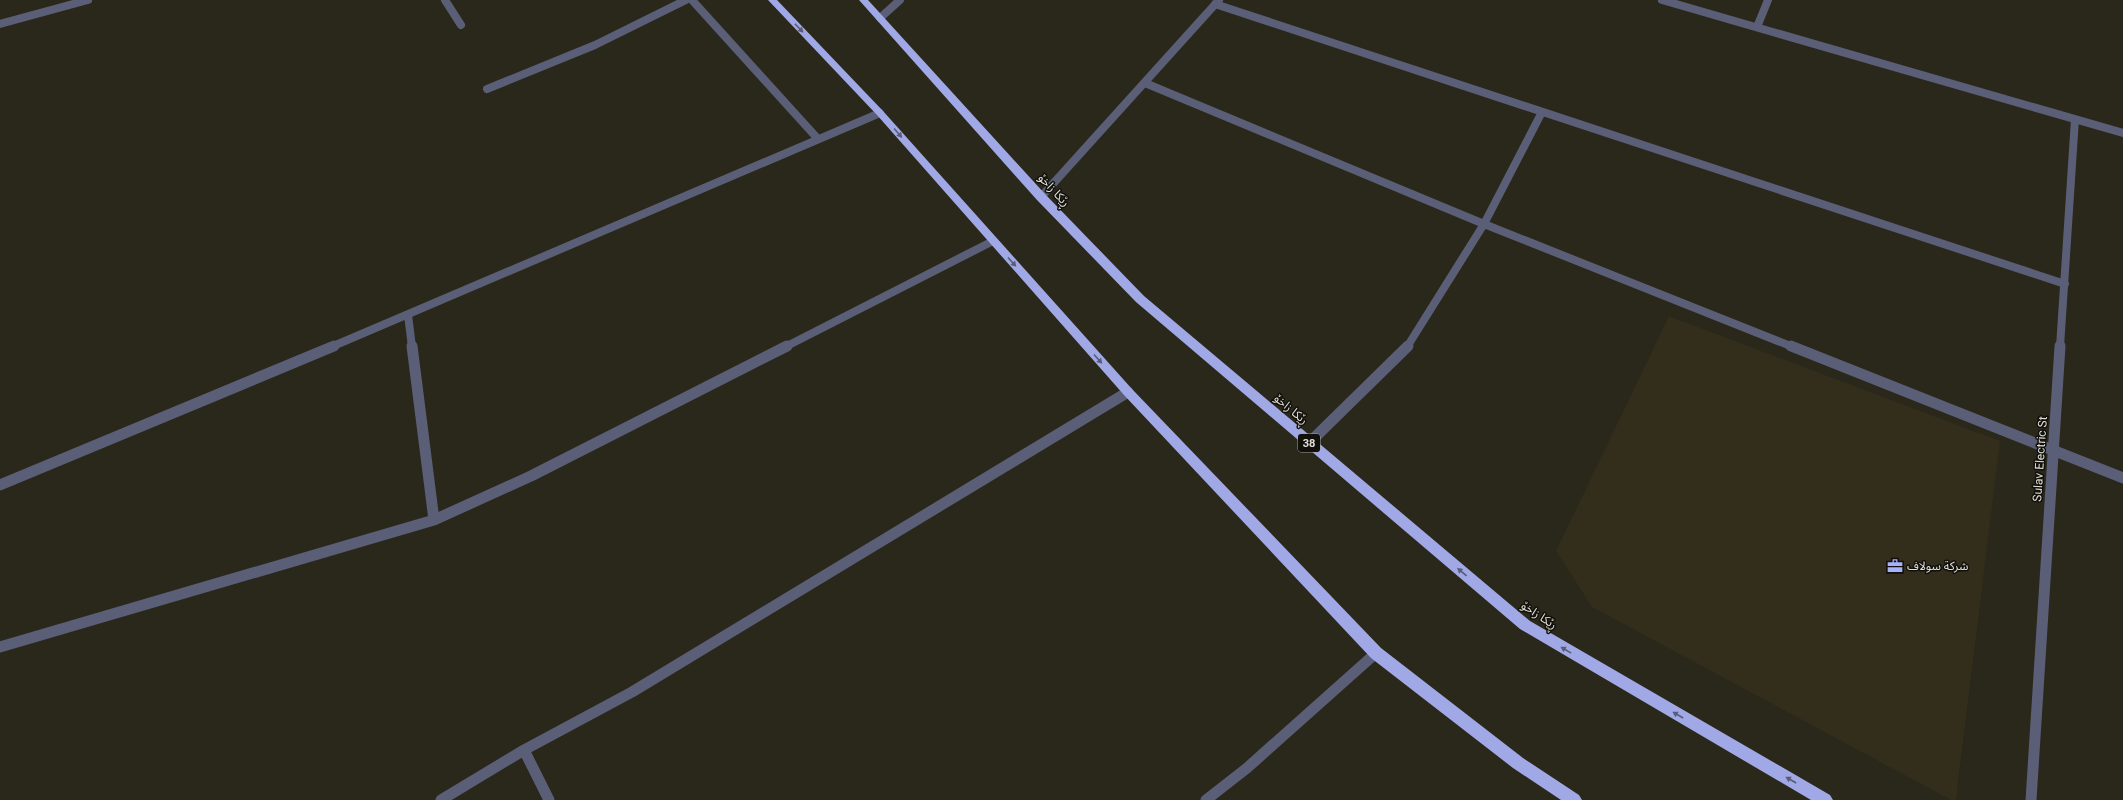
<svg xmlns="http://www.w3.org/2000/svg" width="2123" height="800" font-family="Roboto,'Noto Sans Arabic',sans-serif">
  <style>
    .built { fill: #322e1b }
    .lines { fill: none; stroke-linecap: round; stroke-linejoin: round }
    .street-far1 { stroke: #5a5e76; stroke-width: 8 }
    .street { stroke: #5a5e76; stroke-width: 11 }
    .highway { fill: #a0a8e5; fill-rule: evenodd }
    .oneway { fill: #585c78 }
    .labels { text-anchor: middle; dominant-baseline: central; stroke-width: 3; stroke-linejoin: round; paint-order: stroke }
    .shield { fill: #11100b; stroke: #a3a29a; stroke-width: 1 }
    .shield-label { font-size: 11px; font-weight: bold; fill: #e2e0d8 }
    .street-label { font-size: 12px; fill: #e2e0d8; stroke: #11100b }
    .poi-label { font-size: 12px; fill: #e2e0d8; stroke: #11100b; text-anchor: start }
  </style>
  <rect width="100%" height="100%" fill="#2a271b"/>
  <!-- built -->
  <path class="built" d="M1669 316 2000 441 1956 800H1951L1592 607 1556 551Z"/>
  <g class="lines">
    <!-- street-far1 -->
    <path class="street-far1" d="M445 0 461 25
      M692 0 818 139
      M1662 0 2123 133
      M1215 4 2065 284
      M880 18 900 0
      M0 24 88 0
      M1757 27 1768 0
      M1145 83 1484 224 1793 347
      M487 89 595 45 686 0
      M1041 197 1219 0
      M408 315 412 347
      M331 347 880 113
      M785 347 993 241
      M1407 347 1484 224 1542 112
      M2060 347 2075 119"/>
    <!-- street -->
    <path class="street" d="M412 346 434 520
      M1791 346 2123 478
      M1309 443 1408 346
      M0 485 334 346
      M0 647 434 520 531 476 787 346
      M524 750 549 800
      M441 800 524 750 632 692 1128 392
      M1206 800 1247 768 1376 653
      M2031 800 2060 346"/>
    <!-- highway -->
    <path class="highway" d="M768 0H777L883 111 1132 389 1381 648 1523 758 1579 795 1582 800H1561L1513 768 1371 658 1124 395 877 115Z
      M859 0H868L1045 194 1144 296 1530 621 1830 795 1833 800H1811L1520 629 1136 302 1037 200Z"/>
  </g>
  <!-- one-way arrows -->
  <defs><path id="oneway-solid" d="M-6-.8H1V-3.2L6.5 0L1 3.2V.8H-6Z"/></defs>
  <g class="oneway">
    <use href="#oneway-solid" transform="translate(799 28) rotate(46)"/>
    <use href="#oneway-solid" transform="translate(898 133) rotate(49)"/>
    <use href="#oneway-solid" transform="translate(1012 262) rotate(48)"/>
    <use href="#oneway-solid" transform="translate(1098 359) rotate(48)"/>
    <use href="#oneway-solid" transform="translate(1462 572) rotate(-140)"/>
    <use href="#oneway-solid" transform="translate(1566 650) rotate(-149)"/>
    <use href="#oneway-solid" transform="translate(1678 715) rotate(-150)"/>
    <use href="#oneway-solid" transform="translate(1791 780) rotate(-150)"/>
  </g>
  <!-- icons -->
  <defs>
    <symbol id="office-bare" viewBox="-9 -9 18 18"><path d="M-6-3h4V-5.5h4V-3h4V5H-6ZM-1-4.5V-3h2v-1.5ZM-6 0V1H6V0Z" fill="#a7b1fc" stroke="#11100b" stroke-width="2.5" paint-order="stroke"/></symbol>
  </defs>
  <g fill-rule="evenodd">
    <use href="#office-bare" x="1884" y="555" width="22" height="22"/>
  </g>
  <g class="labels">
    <!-- shield labels -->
    <rect class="shield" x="1298" y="434" width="22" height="18" rx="3"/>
    <g class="shield-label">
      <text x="1309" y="443">38</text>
    </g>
    <!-- street labels -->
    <g class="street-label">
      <text transform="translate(1054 190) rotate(47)">ڕێکا زاخۆ</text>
      <text transform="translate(1291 409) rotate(40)">ڕێکا زاخۆ</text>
      <text transform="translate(2040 459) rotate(-86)">Sulav Electric St</text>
      <text transform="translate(1539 615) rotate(34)">ڕێکا زاخۆ</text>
    </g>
    <!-- poi labels -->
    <g class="poi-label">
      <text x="1907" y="566">شركة سولاف</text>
    </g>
  </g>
</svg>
